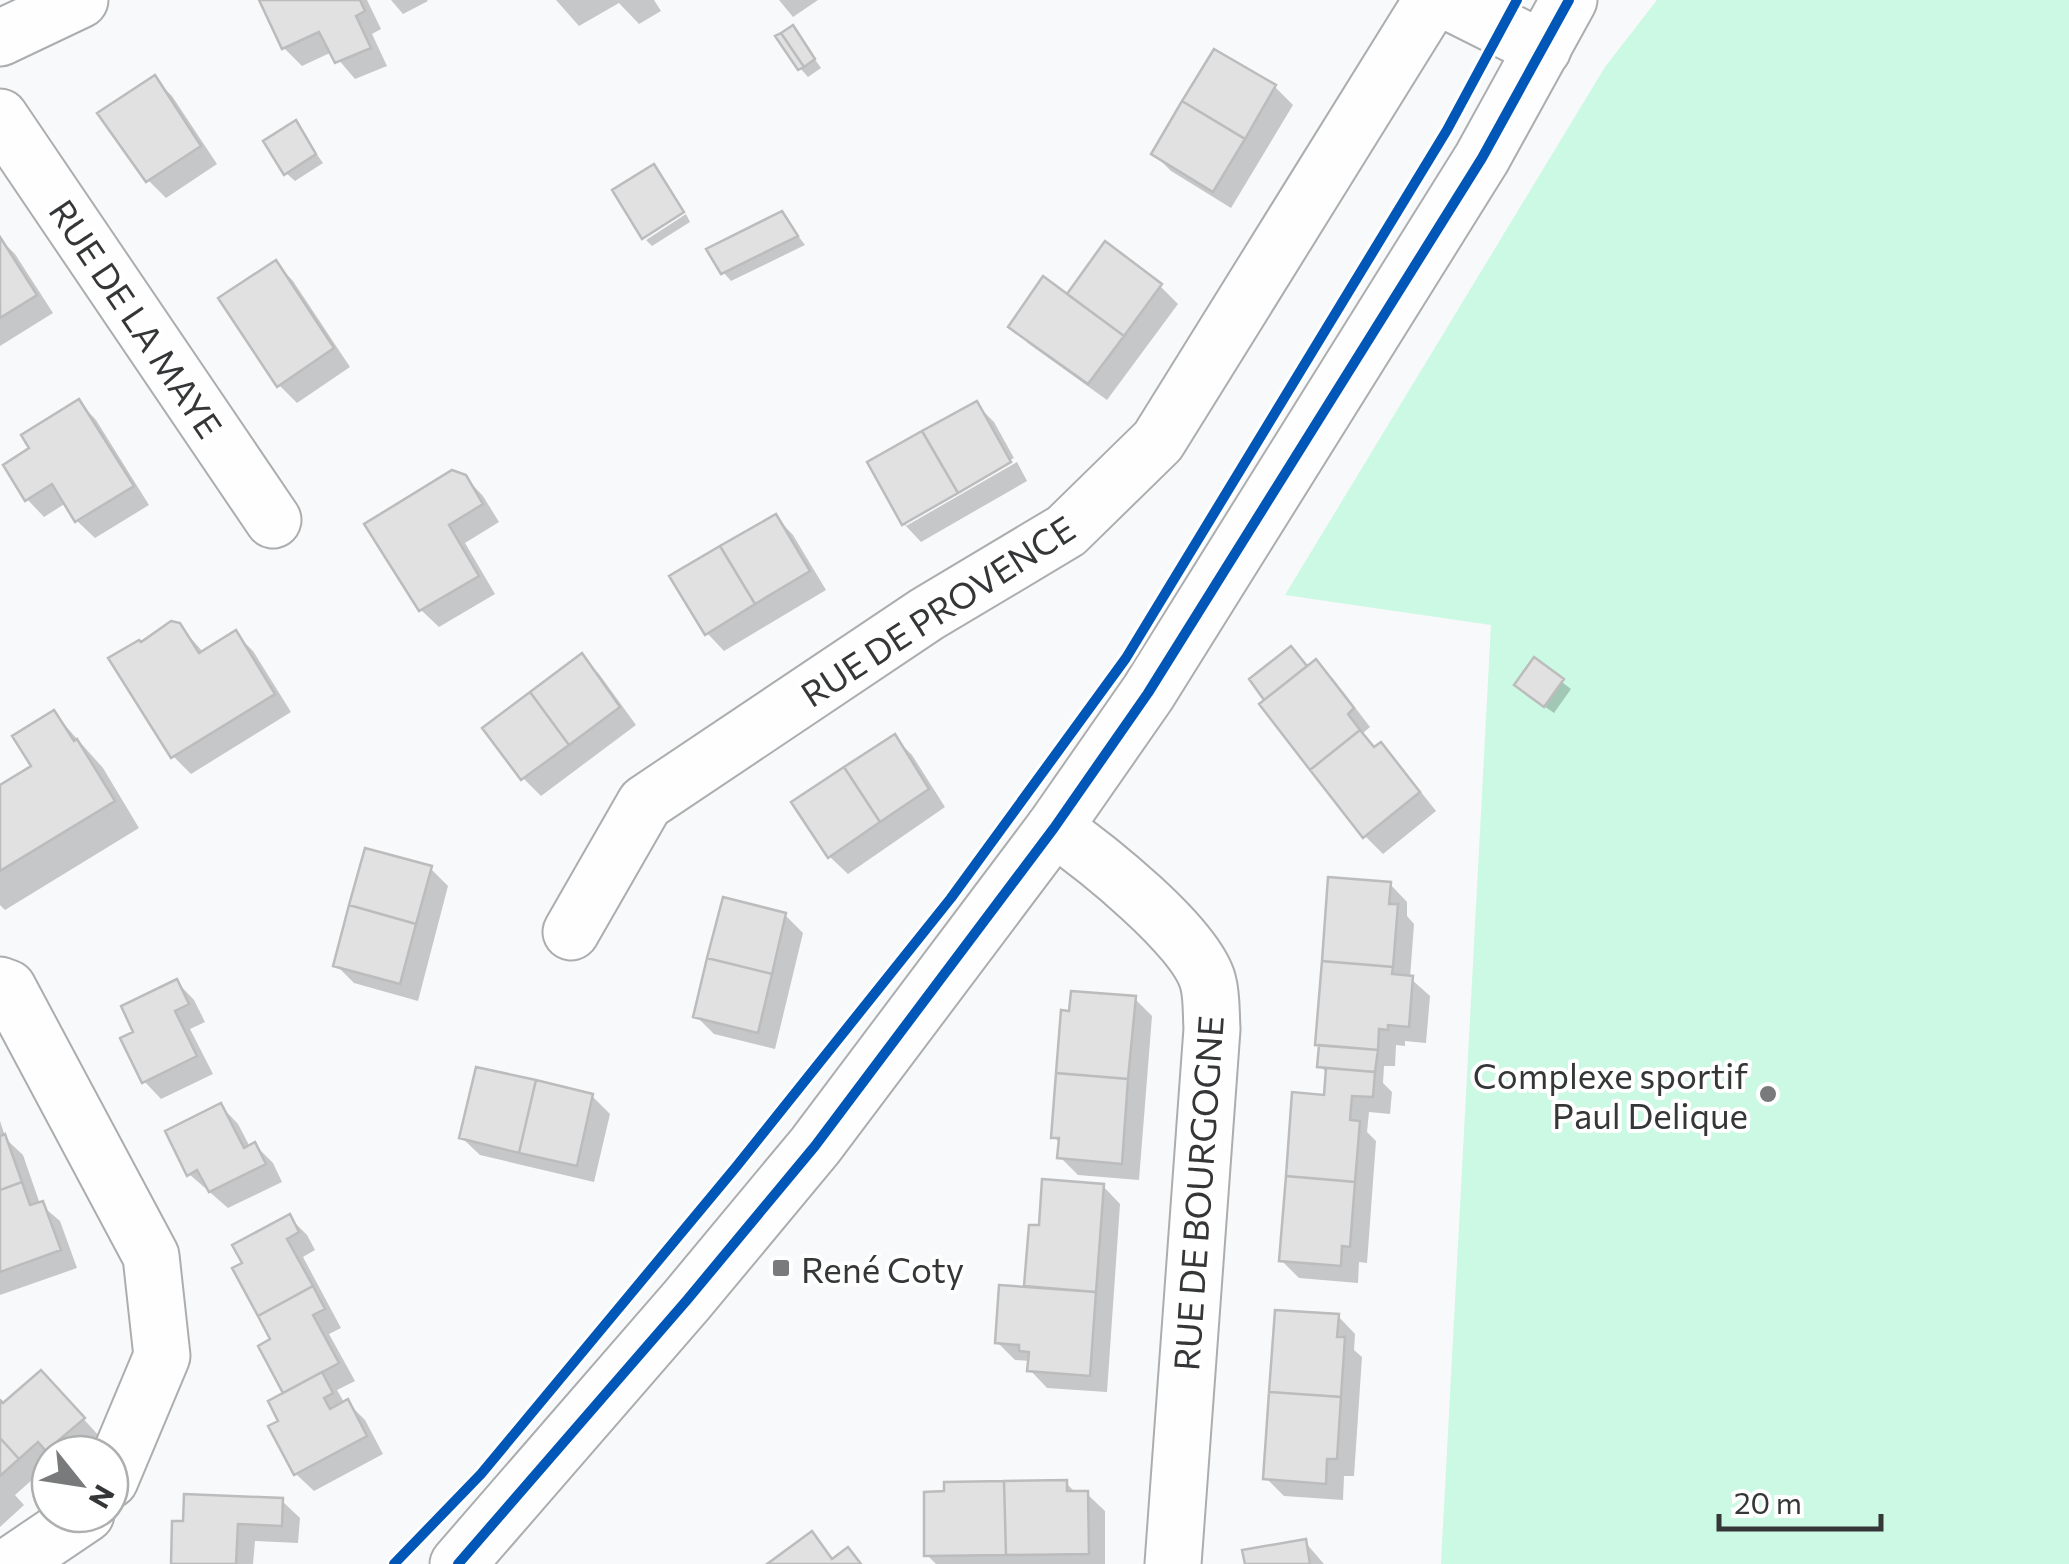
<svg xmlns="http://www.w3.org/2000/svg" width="2069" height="1564" font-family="Commissioner,sans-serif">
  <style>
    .green { fill: #cbf9e3 }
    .shadow { fill: #0003 }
    .building { fill: #e2e1e2; stroke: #bcbcbd; stroke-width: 2.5 }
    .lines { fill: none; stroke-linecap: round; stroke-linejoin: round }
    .street-casing { stroke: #acadae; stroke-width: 59 }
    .secondary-casing { stroke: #acadae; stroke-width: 59 }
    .street { stroke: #fefefe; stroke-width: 55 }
    .secondary { stroke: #fefefe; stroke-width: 55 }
    .cycleway-casing { stroke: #fff; stroke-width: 16 }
    .cycleway { stroke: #0057b8; stroke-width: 10 }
    .poi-dot { fill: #797a7b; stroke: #fff; stroke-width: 4 }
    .labels { text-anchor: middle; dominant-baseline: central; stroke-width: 8; stroke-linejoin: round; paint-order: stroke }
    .street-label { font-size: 35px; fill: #353637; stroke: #fff }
    .poi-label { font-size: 35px; fill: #353637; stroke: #fff; text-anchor: end }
  </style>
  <rect width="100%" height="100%" fill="#f7f9fa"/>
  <!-- green -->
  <path class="green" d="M1657 0H2069V1564H1441L1491 625 1285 595 1605 67Z"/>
  <!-- shadow -->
  <path class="shadow" d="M262 0H367L381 29 372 34 387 66 355 79 332 52 302 66 284 48Z
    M391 0H427L428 1 403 14Z
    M556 0H654L661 11 639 24 619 3 579 26Z
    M779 0H818L793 17Z
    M793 28 821 68 808 77 800 68Z
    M1215 52 1275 87 1293 105 1231 208 1171 171 1154 154Z
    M154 78 172 96 217 164 166 198 148 180 101 113Z
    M295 123 323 163 295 181 286 173Z
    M686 214 690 222 652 246 646 240Z
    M782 214 805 245 731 281 723 272Z
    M0 239 15 254 53 313 0 346Z
    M276 263 293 281 350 367 297 403 279 385Z
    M1160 286 1178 304 1107 400 1029 344 1011 326 1067 297Z
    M79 402 96 420 149 505 95 538 77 521 66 503 44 517 27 499 32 448Z
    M976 404 994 422 1014 458 906 520V526L1017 462 1027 481 921 542 904 524 871 463Z
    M465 477 483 496 499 522 465 543 495 594 439 627 421 610Z
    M776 517 793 535 826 590 724 651 707 633Z
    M179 625 204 653 235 633 253 651 291 712 191 774 173 756 141 645Z
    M582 656 599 674 636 725 541 796 523 778Z
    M1299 657 1308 669 1316 663 1334 680 1370 727 1363 733 1376 749 1381 745 1398 763 1436 811 1383 854 1365 836 1262 705 1268 700 1252 680Z
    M1534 661 1571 689 1554 713 1525 693Z
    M54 713 103 768 139 828 5 910 0 905V788L34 767Z
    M894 737 912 755 945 807 848 874 830 857 795 803Z
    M430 868 448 886 418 1001 354 983 336 965Z
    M1390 884 1407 902V916L1414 924 1410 978 1430 996 1426 1043 1405 1041V1046L1396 1045 1395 1066H1384L1383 1083 1392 1092 1390 1114 1369 1112 1367 1132 1376 1141 1367 1263 1359 1262 1358 1283 1299 1278 1281 1260 1327 1097 1328 1074 1320 1066Z
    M785 915 803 933 775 1049 714 1034 696 1016Z
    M177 982 194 1000 205 1022 190 1029 213 1074 161 1099 144 1081 136 1033Z
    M1134 998 1152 1016 1139 1180 1078 1175 1060 1157 1061 1144 1054 1137Z
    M592 1096 610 1114 594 1182 480 1155 462 1138Z
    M221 1106 238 1124 250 1147 255 1145 273 1163 282 1182 228 1208 189 1174Z
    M0 1121 6 1139 23 1155 40 1204 60 1221 77 1268 0 1295Z
    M1103 1186 1120 1204 1107 1392 1047 1388 1030 1370 1031 1361 1015 1360 997 1342 1026 1289 1031 1227 1041 1228Z
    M289 1217 307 1235 315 1250 303 1257 341 1328 329 1334 355 1381 337 1390 345 1404 347 1402 365 1420 383 1454 314 1491 296 1474 282 1422 286 1394 274 1340 245 1264Z
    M1338 1316 1355 1334 1354 1350 1362 1357 1354 1476H1344L1343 1500 1284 1496 1266 1478Z
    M58 1391 100 1437 81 1454H50V1464L15 1495 24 1505 0 1527V1403L3 1406Z
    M1066 1483 1077 1494H1087L1105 1511V1564H936L927 1555Z
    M282 1501 300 1518 298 1543 255 1541 253 1564H173L185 1524Z
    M1305 1542 1324 1564H1247Z"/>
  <!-- building -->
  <path class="building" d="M259 0H360L365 11 356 16 371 48 335 63 319 32 282 49Z
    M793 25 815 59 804 67 781 33Z
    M781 33 804 67 798 70 775 36Z
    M1214 49 1276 85 1245 139 1182 101Z
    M155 75 201 146 146 182 97 113Z
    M1182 101 1245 139 1213 192 1151 154Z
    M296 120 316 154 284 175 263 141Z
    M654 164 684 212 642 239 612 190Z
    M782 211 798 236 721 274 706 249Z
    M0 237 37 295 0 318Z
    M1105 241 1162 284 1124 336 1067 294Z
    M276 260 334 348 277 387 218 298Z
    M1043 276 1124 336 1088 384 1008 327Z
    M79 399 134 486 75 522 52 484 25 501 3 465 29 448 21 435Z
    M977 401 1011 462 958 493 922 431Z
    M922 431 958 493 902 525 867 462Z
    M452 470 466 475 483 504 449 525 479 576 419 611 364 524Z
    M776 514 810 571 755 604 720 546Z
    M720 546 755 604 705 635 669 576Z
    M171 621 180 623 199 653 236 630 275 694 171 758 108 658 139 640 141 642Z
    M1291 646 1307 666 1264 700 1249 679Z
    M582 653 620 707 569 745 530 692Z
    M1534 657 1564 679 1544 707 1514 685Z
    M1316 659 1354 708 1348 714 1360 730 1310 770 1259 704Z
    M530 692 569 745 521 780 482 728Z
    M54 710 74 741 77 739 115 801 0 871V785L31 766 12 736Z
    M1360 730 1374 747 1381 742 1420 792 1363 838 1310 770Z
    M895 734 929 789 880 822 844 767Z
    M844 767 880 822 828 858 791 802Z
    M365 848 432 866 416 924 349 905Z
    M1328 877 1391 882 1389 904H1398L1393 967 1322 961Z
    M723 897 786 913 772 974 707 958Z
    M349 905 416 924 400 984 333 966Z
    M707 958 772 974 758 1033 693 1017Z
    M1322 961 1393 967 1392 974 1413 976 1409 1027 1388 1025V1030L1379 1029 1378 1050 1315 1045Z
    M177 979 189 1004 175 1011 197 1056 142 1083 120 1038 133 1032 121 1006Z
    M1071 991 1136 996 1128 1079 1056 1073 1061 1010 1069 1011Z
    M1319 1045 1378 1050 1375 1072 1317 1067Z
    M476 1067 536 1080 519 1153 459 1138Z
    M1326 1068 1375 1072 1373 1097 1352 1096 1350 1120 1360 1121 1355 1182 1286 1176 1292 1092 1324 1095Z
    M1056 1073 1128 1079 1122 1164 1057 1158 1059 1138H1051Z
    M536 1080 593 1094 577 1166 519 1153Z
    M221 1103 244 1148 255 1142 266 1164 209 1192 197 1170 187 1176 165 1131Z
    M5 1134 22 1182 0 1190V1136Z
    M1286 1176 1355 1182 1350 1247 1342 1246 1341 1266 1279 1261Z
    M1042 1179 1104 1184 1096 1292 1024 1286 1029 1225H1039Z
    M22 1182 30 1205 43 1201 61 1250 0 1272V1190Z
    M290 1214 299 1232 287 1239 313 1286 258 1316 232 1268 242 1263 232 1245Z
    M999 1285 1096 1292 1090 1376 1027 1371 1029 1352 1019 1351V1345L995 1343Z
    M313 1286 325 1309 313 1315 339 1363 283 1393 258 1346 270 1339 258 1316Z
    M1275 1310 1339 1314 1337 1337H1345L1341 1397 1269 1392Z
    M41 1370 85 1418 46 1451 38 1442 19 1459 0 1438V1400L3 1403Z
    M322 1372 333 1393 324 1398 330 1409 348 1399 367 1436 294 1475 268 1426 278 1421 268 1401Z
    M1269 1392 1341 1397 1337 1459H1327L1326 1484 1263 1479Z
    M0 1438 19 1459 0 1476Z
    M1067 1480V1491H1088L1089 1554 1006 1555 1004 1481Z
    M1004 1481 1006 1555 924 1556V1492L944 1491V1482Z
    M184 1494 283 1498 282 1526 238 1524 236 1564H171L172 1521H183Z
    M812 1531 832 1559 848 1547 861 1564H767Z
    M1306 1539 1310 1564H1245L1242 1550Z"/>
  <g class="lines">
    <defs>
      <path id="street" d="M1445 0 1543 49
        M0 38 80 0
        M0 117 273 520
        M1054 828C1093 855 1196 936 1208 982 1212 996 1211 1014 1212 1029L1173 1564
        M571 932 645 803 927 614 1066 531 1158 441 1432 0
        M0 985 8 988 151 1256 162 1356 110 1480
        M12 1564 86 1514"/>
      <path id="secondary" d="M458 1564 687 1300 815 1146 1054 828 1148 693 1482 158 1569 0"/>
    </defs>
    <!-- street casing -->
    <use href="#street" class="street-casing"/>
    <!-- secondary casing -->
    <use href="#secondary" class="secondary-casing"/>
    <!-- street -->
    <use href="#street" class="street"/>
    <!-- secondary -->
    <use href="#secondary" class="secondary"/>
    <defs>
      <path id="cycleway" d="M394 1564 481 1474 736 1167 951 898 1126 658 1447 130 1517 0
        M458 1564 687 1300 815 1146 1054 828 1148 693 1482 158 1569 0"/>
    </defs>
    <!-- cycleway casing -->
    <use href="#cycleway" class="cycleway-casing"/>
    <!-- cycleway -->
    <use href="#cycleway" class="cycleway"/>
  </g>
  <!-- markers -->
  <g class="poi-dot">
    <circle cx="1768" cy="1094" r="10"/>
    <rect x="771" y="1258" width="20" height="20" rx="5"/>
  </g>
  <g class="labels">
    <!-- street labels -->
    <g class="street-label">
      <text transform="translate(137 318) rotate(56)">RUE DE LA MAYE</text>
      <text transform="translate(937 610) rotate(-33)">RUE DE PROVENCE</text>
      <text transform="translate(1197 1193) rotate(-86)">RUE DE BOURGOGNE</text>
    </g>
    <!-- poi labels -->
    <g class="poi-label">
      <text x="1748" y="1074">Complexe sportif<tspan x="1748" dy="40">Paul Delique</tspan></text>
      <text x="801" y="1268" text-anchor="start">René Coty</text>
    </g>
  </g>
  <!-- north arrow -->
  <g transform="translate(80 1484) rotate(120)"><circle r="48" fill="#ffffff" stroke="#aeafaf" stroke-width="2.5"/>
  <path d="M0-8L18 38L0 25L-18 38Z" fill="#797a7b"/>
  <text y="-15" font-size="28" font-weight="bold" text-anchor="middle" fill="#353637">N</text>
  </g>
  <!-- scale -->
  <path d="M1719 1514v15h162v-15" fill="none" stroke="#353637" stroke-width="5"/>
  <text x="1734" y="1514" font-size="30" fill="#353637" stroke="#ffffff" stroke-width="8" paint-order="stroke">20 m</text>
</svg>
